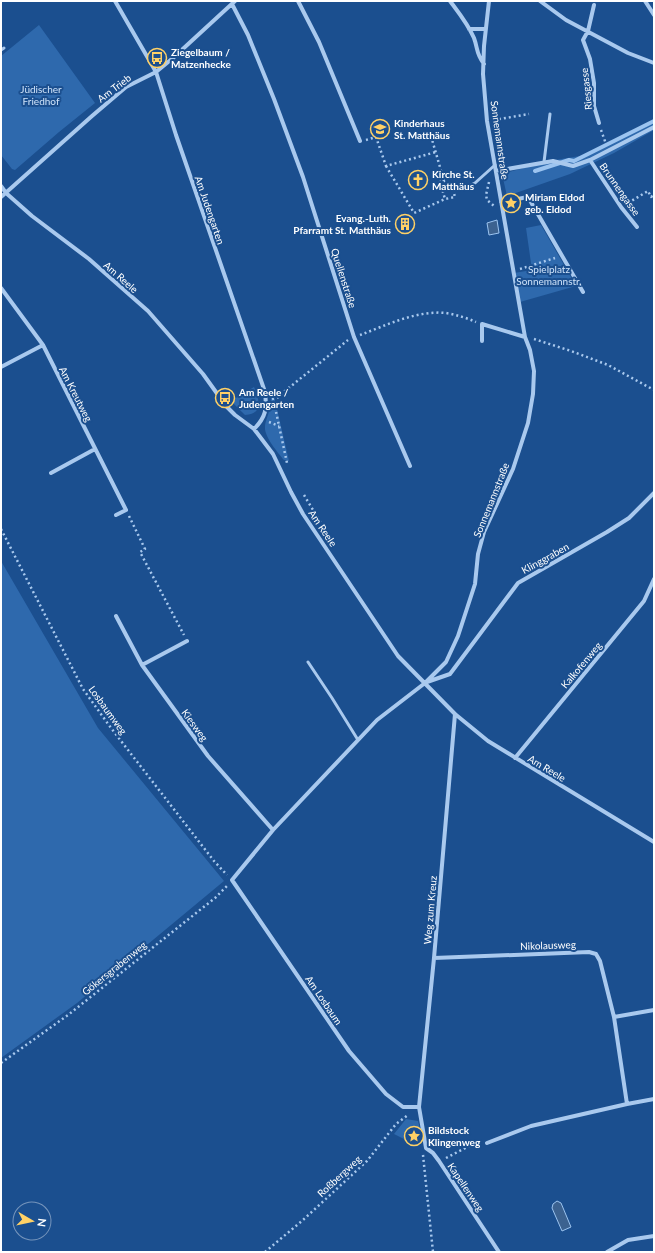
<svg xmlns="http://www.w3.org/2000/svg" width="655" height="1253" font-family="Lato,sans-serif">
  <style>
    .green { fill: #2e69ad }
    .water { fill: #3c6290; stroke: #9cc4f0 }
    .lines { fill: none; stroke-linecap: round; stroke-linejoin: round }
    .stream { stroke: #9cc4f0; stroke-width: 4 }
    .path { stroke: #a9c9ee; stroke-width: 2.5; stroke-dasharray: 2 3; stroke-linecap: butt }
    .lane { stroke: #a9c9ee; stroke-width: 3 }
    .street { stroke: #a9c9ee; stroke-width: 4 }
    .labels { text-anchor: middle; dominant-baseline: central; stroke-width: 4; stroke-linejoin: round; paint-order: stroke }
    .poi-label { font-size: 10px; font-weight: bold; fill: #fff; stroke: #1b4f8f; text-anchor: start }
    .street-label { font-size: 10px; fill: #fff; stroke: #1b4f8f }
    .park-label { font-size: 10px; fill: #cfe3fa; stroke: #1b4f8f }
  </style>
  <rect width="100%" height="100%" fill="#1b4f8f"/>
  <!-- green -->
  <path class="green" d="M39 25 95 103 59 132 15 170 12 169 1 155V145L2 144 1 143V56Z
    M654 121V130L614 153 570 174 507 196 502 174 549 161 586 155Z
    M541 225 576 286 520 302 514 273 532 270 526 228Z
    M254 387C259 399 264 414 245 415L231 401Z
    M273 392 289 461 284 460C278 453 264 436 265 427 265 422 268 416 269 411 271 404 270 399 273 392Z
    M1 561 98 728 224 881 77 1003 1 1058Z
    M406 1119 418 1121 423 1141 418 1146 394 1134Z"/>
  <!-- water -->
  <path class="water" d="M497 220 499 233 489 235 487 223Z
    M557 1201 561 1203 571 1227 562 1231 552 1208 553 1204Z"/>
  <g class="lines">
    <!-- stream -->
    <path class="stream" d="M535 171 569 160 574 161 654 121"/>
    <!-- path -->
    <path class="path" d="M494 120 529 114
      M601 130 606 144
      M431 136 444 181 440 182 445 199
      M366 140 376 137 386 166 436 152
      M386 166 414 213 445 199 455 197 453 190 463 188
      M489 182 486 195 487 200 494 206
      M628 203 648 191 651 197 654 195
      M520 269 555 258
      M360 335C387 325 417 310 446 313 457 315 467 318 476 322
      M534 339 571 351 608 365 654 390
      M272 399 279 397 285 391 348 340
      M275 407 287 463
      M269 422 279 426
      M304 495 327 533
      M129 516 145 549 140 552 184 635
      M1 529 83 689 111 728 214 861 227 875
      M1 1063 68 1015 215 898 227 886
      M423 1155 433 1252
      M446 1158 475 1143H480
      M265 1252 303 1220 367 1161 396 1124 408 1115"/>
    <!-- lane -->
    <path class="lane" d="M1 50 4 48
      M544 162 550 114
      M469 186 475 183 495 165
      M308 662 332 698 358 740"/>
    <!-- street -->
    <path class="street" d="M115 1 156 72 176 135 265 392C267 409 266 417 254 429
      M298 1 319 42 360 141
      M450 1C459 13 468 24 474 38 478 49 476 54 484 64
      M540 1 566 20 628 53 654 63
      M645 1 654 15
      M232 4 248 35 274 99 303 177 354 337 410 466
      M594 5 588 31 583 40 590 59 594 83V106L599 123
      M469 29H486
      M590 160 621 207 637 227
      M496 171 553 161 573 166 590 160 654 127
      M1 186 6 193 32 216 89 259 148 311 203 374 226 406 235 415 254 429 273 454 291 492 303 514 398 656 455 714 488 741 654 842
      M1 197 92 116 126 87 156 72 173 58 235 1
      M501 202 528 197 583 292
      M1 288 43 345 126 510 116 515
      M482 341V324L525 337
      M1 367 43 345
      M51 473 95 449
      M116 616 142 665 208 756 273 830
      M142 665 187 641
      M427 682 450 674 518 583 607 532 629 518 654 493
      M455 714 434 958 419 1107 426 1148 433 1153 439 1161 499 1252
      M515 758 644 601 654 579
      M434 958 589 952 596 954 600 961 614 1017 654 1010
      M614 1017 627 1104 654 1099
      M419 1107H403L386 1094 349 1051 232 880 273 830 377 720 425 683 446 662 458 636 475 584 478 554 484 532 513 469 528 423 533 394 534 371 530 350 525 337 487 121 483 74 484 46 489 1
      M487 1143 531 1126 627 1104
      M607 1252 628 1240 654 1236"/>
  </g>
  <!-- icons -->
  <defs>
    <symbol id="bus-ring" viewBox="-11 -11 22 22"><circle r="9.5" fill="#1b4f8f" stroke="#ffd166" stroke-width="1.5"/><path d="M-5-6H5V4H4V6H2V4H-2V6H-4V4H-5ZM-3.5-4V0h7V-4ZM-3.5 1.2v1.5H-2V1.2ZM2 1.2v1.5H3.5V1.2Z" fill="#ffd166"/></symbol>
    <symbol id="school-ring" viewBox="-11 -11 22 22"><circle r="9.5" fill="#1b4f8f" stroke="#ffd166" stroke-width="1.5"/><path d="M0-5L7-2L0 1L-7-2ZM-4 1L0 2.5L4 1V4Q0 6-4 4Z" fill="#ffd166"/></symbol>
    <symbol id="church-ring" viewBox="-11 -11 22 22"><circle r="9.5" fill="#1b4f8f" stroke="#ffd166" stroke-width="1.5"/><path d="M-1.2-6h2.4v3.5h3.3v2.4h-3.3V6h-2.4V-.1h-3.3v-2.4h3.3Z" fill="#ffd166"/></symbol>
    <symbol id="sight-ring" viewBox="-11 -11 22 22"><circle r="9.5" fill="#1b4f8f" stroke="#ffd166" stroke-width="1.5"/><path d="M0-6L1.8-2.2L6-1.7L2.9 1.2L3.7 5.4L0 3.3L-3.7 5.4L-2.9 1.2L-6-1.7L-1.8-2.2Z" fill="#ffd166"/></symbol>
    <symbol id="building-ring" viewBox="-11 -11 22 22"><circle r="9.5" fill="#1b4f8f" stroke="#ffd166" stroke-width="1.5"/><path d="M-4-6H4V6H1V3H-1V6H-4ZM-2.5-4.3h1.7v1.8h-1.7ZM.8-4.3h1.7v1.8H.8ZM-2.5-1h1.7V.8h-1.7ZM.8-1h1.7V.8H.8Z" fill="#ffd166"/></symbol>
  </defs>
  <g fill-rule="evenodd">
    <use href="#bus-ring" x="146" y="47" width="22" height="22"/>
    <use href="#school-ring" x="369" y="118" width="22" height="22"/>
    <use href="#church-ring" x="407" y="169" width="22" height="22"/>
    <use href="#sight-ring" x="500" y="192" width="22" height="22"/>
    <use href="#building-ring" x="394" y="213" width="22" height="22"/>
    <use href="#bus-ring" x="214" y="387" width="22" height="22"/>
    <use href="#sight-ring" x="403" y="1125" width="22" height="22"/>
  </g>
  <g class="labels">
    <!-- poi labels -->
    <g class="poi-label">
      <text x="171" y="52">Ziegelbaum /<tspan x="171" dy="12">Matzenhecke</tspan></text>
      <text x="394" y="123">Kinderhaus<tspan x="394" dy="12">St. Matthäus</tspan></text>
      <text x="432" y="174">Kirche St.<tspan x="432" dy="12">Matthäus</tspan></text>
      <text x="525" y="197">Miriam Eldod<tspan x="525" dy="12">geb. Eldod</tspan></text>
      <text x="391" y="218" text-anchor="end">Evang.-Luth.<tspan x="391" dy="12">Pfarramt St. Matthäus</tspan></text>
      <text x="239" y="392">Am Reele /<tspan x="239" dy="12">Judengarten</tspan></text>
      <text x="428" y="1130">Bildstock<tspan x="428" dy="12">Klingenweg</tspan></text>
    </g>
    <!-- street labels -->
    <g class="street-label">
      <text transform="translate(114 88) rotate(-37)">Am Trieb</text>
      <text transform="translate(586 89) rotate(-96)">Riesgasse</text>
      <text transform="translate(500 140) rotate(82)">Sonnemannstraße</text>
      <text transform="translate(620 189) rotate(55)">Brunnengasse</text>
      <text transform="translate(210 210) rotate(71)">Am Judengarten</text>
      <text transform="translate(121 277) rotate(41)">Am Reele</text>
      <text transform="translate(344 278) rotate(72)">Quellenstraße</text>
      <text transform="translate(76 394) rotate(63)">Am Kreutweg</text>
      <text transform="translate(491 500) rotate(-68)">Sonnemannstraße</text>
      <text transform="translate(323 528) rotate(56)">Am Reele</text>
      <text transform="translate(545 558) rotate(-29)">Klinggraben</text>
      <text transform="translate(581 665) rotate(-50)">Kalkofenweg</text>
      <text transform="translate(108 710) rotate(54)">Losbaumweg</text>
      <text transform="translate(195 725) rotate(54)">Kiesweg</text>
      <text transform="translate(547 768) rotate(31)">Am Reele</text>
      <text transform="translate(430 910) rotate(-85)">Weg zum Kreuz</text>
      <text transform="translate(548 945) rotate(-2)">Nikolausweg</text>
      <text transform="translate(114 968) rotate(-39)">Gökersgrabenweg</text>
      <text transform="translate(324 1000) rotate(56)">Am Losbaum</text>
      <text transform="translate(339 1176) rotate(-43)">Roßbergweg</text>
      <text transform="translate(466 1187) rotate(56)">Kapellenweg</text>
    </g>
    <!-- park labels -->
    <g class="park-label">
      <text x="41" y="89">Jüdischer<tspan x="41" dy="12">Friedhof</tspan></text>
      <text x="549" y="269">Spielplatz<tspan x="549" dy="12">Sonnemannstr.</tspan></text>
    </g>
  </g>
  <!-- border -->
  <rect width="655" height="1253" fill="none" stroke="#ffffff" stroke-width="4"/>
  <!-- north arrow -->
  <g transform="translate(32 1221) rotate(99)"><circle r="19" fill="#1b4f8f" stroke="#7695bc"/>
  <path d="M0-3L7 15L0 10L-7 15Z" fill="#ffd166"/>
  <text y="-6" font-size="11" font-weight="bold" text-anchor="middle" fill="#ffffff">N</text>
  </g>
</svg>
